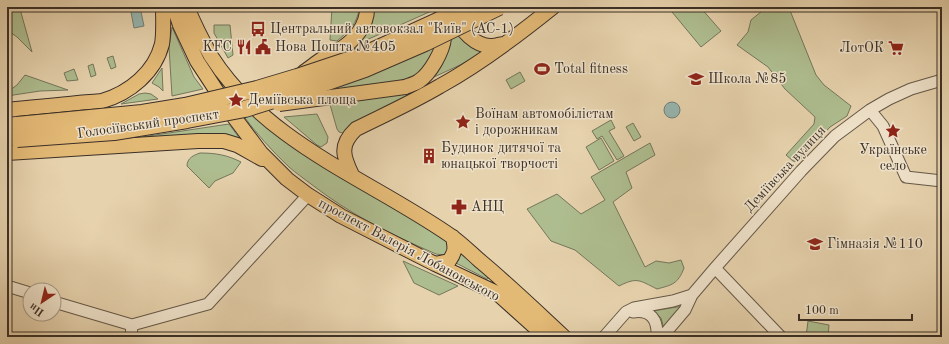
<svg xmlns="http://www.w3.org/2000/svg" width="949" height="344" font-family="'Old Standard TT',serif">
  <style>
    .green { fill: #aebd8f; stroke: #74765b }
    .water { fill: #97b6b0; stroke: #728079 }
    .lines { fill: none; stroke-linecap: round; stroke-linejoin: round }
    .minor-casing { stroke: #665848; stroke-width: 13 }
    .major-casing { stroke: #3b3027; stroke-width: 16 }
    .minor { stroke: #efe2ca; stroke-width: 11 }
    .major { stroke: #e3b976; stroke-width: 14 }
    .major-bridge-casing { stroke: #3b3027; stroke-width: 16; stroke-linecap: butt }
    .highway-bridge-casing { stroke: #3b3027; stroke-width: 18; stroke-linecap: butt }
    .major-bridge { stroke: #e3b976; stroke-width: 14 }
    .highway-bridge { stroke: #e3b976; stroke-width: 16 }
    .labels { text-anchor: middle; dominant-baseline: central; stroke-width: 3; stroke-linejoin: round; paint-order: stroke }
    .poi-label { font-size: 14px; fill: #3b3027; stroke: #efe2ca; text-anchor: start }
    .street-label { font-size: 14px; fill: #3b3027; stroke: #efe2ca }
  </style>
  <rect width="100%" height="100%" fill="#e6d2ad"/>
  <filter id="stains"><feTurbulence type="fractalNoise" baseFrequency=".005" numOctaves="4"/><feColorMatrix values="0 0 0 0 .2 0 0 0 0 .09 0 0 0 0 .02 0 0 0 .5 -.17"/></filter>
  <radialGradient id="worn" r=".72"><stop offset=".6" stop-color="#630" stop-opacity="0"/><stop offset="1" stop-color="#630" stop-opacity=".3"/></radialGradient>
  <!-- green -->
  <path class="green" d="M332 7H360C356 25 351 29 337 41L330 40Z
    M371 7H435L436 9 353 46Z
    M677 7H700L721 31 701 47 672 12Z
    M767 7H788L789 8 816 75 824 85 851 106 847 116 830 127 798 162 793 161 786 155 814 124 815 117 785 89 768 67 737 45 748 32 751 20Z
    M20 9 32 52 17 37 7 30V11Z
    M214 25H230L233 55 228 58 214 33Z
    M172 27 194 77 203 89 172 96 169 47Z
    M456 33 463 40 484 52 460 65 434 77C445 63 447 54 449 36Z
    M439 41C429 62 426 71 404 82L327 93 326 90 351 82Z
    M113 56 116 67 111 69 107 58Z
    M93 64 96 75 91 77 88 66Z
    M162 68 163 91 159 87 152 83Z
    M74 69 78 80 67 81 64 73Z
    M520 72 525 81 511 89 506 80Z
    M25 75 68 90 40 91 7 96V92L17 85Z
    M405 91H425L362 122 343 133 339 132 337 129 329 101Z
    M145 93 151 94 158 99 121 104 139 94Z
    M242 114H252L266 127 284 140 440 236 448 242 449 249 444 255 436 254C390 234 351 215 311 184 303 178 296 173 289 167 272 151 256 133 242 114Z
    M317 114 328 137 327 143 321 147 317 145 284 117Z
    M611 120 615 128 609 131 624 156 617 160 602 136 597 139 592 131Z
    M633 123 641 137 634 141 626 127Z
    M229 124 243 143 142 142V137Z
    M601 138 614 161 599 170 586 147Z
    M650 143 655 155 626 172 632 188 613 202 645 267 656 261 669 263 681 260 684 268C678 284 672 285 657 289 639 280 637 277 619 286L575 250 551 241 527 209 557 194 581 214 605 200 591 177Z
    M200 153C216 153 227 155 241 162L233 173 215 181 209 188 187 166C187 158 194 155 200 153Z
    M461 252 490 277 489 278 487 279 454 262Z
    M403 261 458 286 439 295 414 283Z
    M683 306 664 329 661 318 653 311Z
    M808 321 829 325 828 337H806Z"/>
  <!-- water -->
  <path class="water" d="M130 7H140L144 26 134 28Z
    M664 110a8 8 0 1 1 16 0a8 8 0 1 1-16 0Z"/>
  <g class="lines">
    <defs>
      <path id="minor" d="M870 110 883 126 906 177 942 181
        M715 268 781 337
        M7 286 30 293
        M54 302 132 325 208 304 308 195
        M633 312C651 309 658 320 657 337
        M131 337 132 325
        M604 337 626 312 634 308 673 301 692 295
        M662 337 685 310 692 295 715 268 801 171 835 136 870 110 889 99 911 89 942 80"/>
      <path id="major" d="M174 7 180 25 197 61 231 113 261 153 287 179 308 195 341 216 435 264 497 293 546 337
        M187 7C194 24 202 40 211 56 267 144 369 179 451 236 461 243 470 252 479 260 508 284 536 311 564 337
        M457 15C458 30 477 47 492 46 496 46 501 44 504 44
        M304 72C310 68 316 63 322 59 327 56 333 53 339 50 354 41 368 25 367 7
        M405 87C410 85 415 84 419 81 430 74 443 51 444 38 445 28 444 17 441 7
        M7 110C30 107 54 106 78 103 85 102 94 102 102 101 130 93 155 72 162 44 164 32 163 19 163 7
        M7 153 198 141H224L237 145 262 159
        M352 175C343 156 339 145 356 129 384 115 413 102 440 86 480 64 517 36 553 7
        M435 264 449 261C456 251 455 248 453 237"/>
    </defs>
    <!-- minor casing -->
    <use href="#minor" class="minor-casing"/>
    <!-- major casing -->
    <use href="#major" class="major-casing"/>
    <!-- minor -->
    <use href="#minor" class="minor"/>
    <!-- major -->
    <use href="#major" class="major"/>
    <defs>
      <path id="major-bridge" d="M279 104 405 87"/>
      <path id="highway-bridge" d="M17 125 142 113 185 106 257 89 297 77 363 55 468 7
        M17 139 114 132 187 120 245 109 296 93 365 69 425 43 499 7"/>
    </defs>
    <!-- major-bridge casing -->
    <use href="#major-bridge" class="major-bridge-casing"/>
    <!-- highway-bridge casing -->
    <use href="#highway-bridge" class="highway-bridge-casing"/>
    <!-- major-bridge -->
    <use href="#major-bridge" class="major-bridge"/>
    <!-- highway-bridge -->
    <use href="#highway-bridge" class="highway-bridge"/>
  </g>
  <!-- icons -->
  <defs>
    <symbol id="bus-bare" viewBox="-9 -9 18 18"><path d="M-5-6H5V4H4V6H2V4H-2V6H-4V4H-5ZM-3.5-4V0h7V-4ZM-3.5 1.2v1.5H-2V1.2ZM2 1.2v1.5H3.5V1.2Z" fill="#8f2418" stroke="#efe2ca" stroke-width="2.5" paint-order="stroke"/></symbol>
    <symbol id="restaurant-bare" viewBox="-9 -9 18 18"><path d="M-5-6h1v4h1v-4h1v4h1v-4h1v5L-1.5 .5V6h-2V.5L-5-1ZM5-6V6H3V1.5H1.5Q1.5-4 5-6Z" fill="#8f2418" stroke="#efe2ca" stroke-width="2.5" paint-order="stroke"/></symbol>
    <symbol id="civic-bare" viewBox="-9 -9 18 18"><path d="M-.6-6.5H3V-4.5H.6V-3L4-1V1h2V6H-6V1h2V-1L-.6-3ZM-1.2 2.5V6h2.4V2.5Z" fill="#8f2418" stroke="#efe2ca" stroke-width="2.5" paint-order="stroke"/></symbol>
    <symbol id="supermarket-bare" viewBox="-9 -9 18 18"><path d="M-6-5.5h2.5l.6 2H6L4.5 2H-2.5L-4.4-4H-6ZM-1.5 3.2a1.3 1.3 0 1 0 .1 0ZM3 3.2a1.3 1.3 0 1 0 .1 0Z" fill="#8f2418" stroke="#efe2ca" stroke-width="2.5" paint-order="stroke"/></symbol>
    <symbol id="stadium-bare" viewBox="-9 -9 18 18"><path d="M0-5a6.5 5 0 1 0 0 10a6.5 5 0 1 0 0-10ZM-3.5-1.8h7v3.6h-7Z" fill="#8f2418" stroke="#efe2ca" stroke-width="2.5" paint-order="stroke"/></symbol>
    <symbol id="school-bare" viewBox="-9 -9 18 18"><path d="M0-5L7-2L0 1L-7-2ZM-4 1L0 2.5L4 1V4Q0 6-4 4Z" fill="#8f2418" stroke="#efe2ca" stroke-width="2.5" paint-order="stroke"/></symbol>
    <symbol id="sight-bare" viewBox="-9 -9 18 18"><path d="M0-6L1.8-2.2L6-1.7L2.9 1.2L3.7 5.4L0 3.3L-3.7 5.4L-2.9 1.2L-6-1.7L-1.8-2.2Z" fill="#8f2418" stroke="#efe2ca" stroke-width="2.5" paint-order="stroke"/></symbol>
    <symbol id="building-bare" viewBox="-9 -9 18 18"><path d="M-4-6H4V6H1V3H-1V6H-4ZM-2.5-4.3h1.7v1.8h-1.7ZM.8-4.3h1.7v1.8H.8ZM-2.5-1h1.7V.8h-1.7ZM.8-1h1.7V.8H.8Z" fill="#8f2418" stroke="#efe2ca" stroke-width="2.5" paint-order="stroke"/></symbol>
    <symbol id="pharmacy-bare" viewBox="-9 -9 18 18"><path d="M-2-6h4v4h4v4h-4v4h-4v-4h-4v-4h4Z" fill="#8f2418" stroke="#efe2ca" stroke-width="2.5" paint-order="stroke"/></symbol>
  </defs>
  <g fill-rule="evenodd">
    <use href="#bus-bare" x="247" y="18" width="22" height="22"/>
    <use href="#restaurant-bare" x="233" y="36" width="22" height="22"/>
    <use href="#civic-bare" x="252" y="36" width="22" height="22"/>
    <use href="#supermarket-bare" x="885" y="37" width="22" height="22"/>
    <use href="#stadium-bare" x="531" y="58" width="22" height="22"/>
    <use href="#school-bare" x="685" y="68" width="22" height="22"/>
    <use href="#sight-bare" x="225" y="89" width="22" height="22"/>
    <use href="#sight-bare" x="452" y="111" width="22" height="22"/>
    <use href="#sight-bare" x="882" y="120" width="22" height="22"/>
    <use href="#building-bare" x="418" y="145" width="22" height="22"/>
    <use href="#pharmacy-bare" x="448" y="196" width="22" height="22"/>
    <use href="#school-bare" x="804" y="233" width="22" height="22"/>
  </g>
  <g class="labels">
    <!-- poi labels -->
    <g class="poi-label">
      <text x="270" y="29">Центральний автовокзал "Київ" (АС-1)</text>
      <text x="232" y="47" text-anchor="end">KFC</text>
      <text x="275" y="47">Нова Пошта №405</text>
      <text x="884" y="48" text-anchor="end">ЛотОК</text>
      <text x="554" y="69">Total fitness</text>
      <text x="708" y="79">Школа №85</text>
      <text x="248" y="100">Деміївська площа</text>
      <text x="475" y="114">Воїнам автомобілістам<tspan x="475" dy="16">і дорожникам</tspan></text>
      <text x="441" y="148">Будинок дитячої та<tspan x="441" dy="16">юнацької творчості</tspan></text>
      <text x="893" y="150" text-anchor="middle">Українське<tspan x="893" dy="16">село</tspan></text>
      <text x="471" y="207">АНЦ</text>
      <text x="827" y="244">Гімназія №110</text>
    </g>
    <!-- street labels -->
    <g class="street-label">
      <text transform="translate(148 124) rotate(-8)">Голосіївський проспект</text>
      <text transform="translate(785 169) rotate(-47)">Деміївська вулиця</text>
      <text transform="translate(409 250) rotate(28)">проспект Валерія Лобановського</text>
    </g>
  </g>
  <!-- margin -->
  <rect width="949" height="344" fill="none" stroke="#e6d2ad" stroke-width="24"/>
  <rect x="8" y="8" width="933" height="328" fill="none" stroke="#3b3027" stroke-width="2"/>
  <rect x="12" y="12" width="925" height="320" fill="none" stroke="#3b3027"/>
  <!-- north arrow -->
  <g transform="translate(42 302) rotate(215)"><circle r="19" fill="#efe2ca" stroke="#a79b89"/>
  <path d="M0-3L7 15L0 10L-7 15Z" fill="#8f2418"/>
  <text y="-6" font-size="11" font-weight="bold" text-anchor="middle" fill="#3b3027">Пн</text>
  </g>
  <!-- scale -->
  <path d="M799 314v6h113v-6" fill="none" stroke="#3b3027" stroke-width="2"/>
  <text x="805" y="314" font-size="12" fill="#3b3027" stroke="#efe2ca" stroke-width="3" paint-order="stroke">100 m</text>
  <rect width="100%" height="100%" filter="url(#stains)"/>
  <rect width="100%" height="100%" fill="url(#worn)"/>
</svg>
